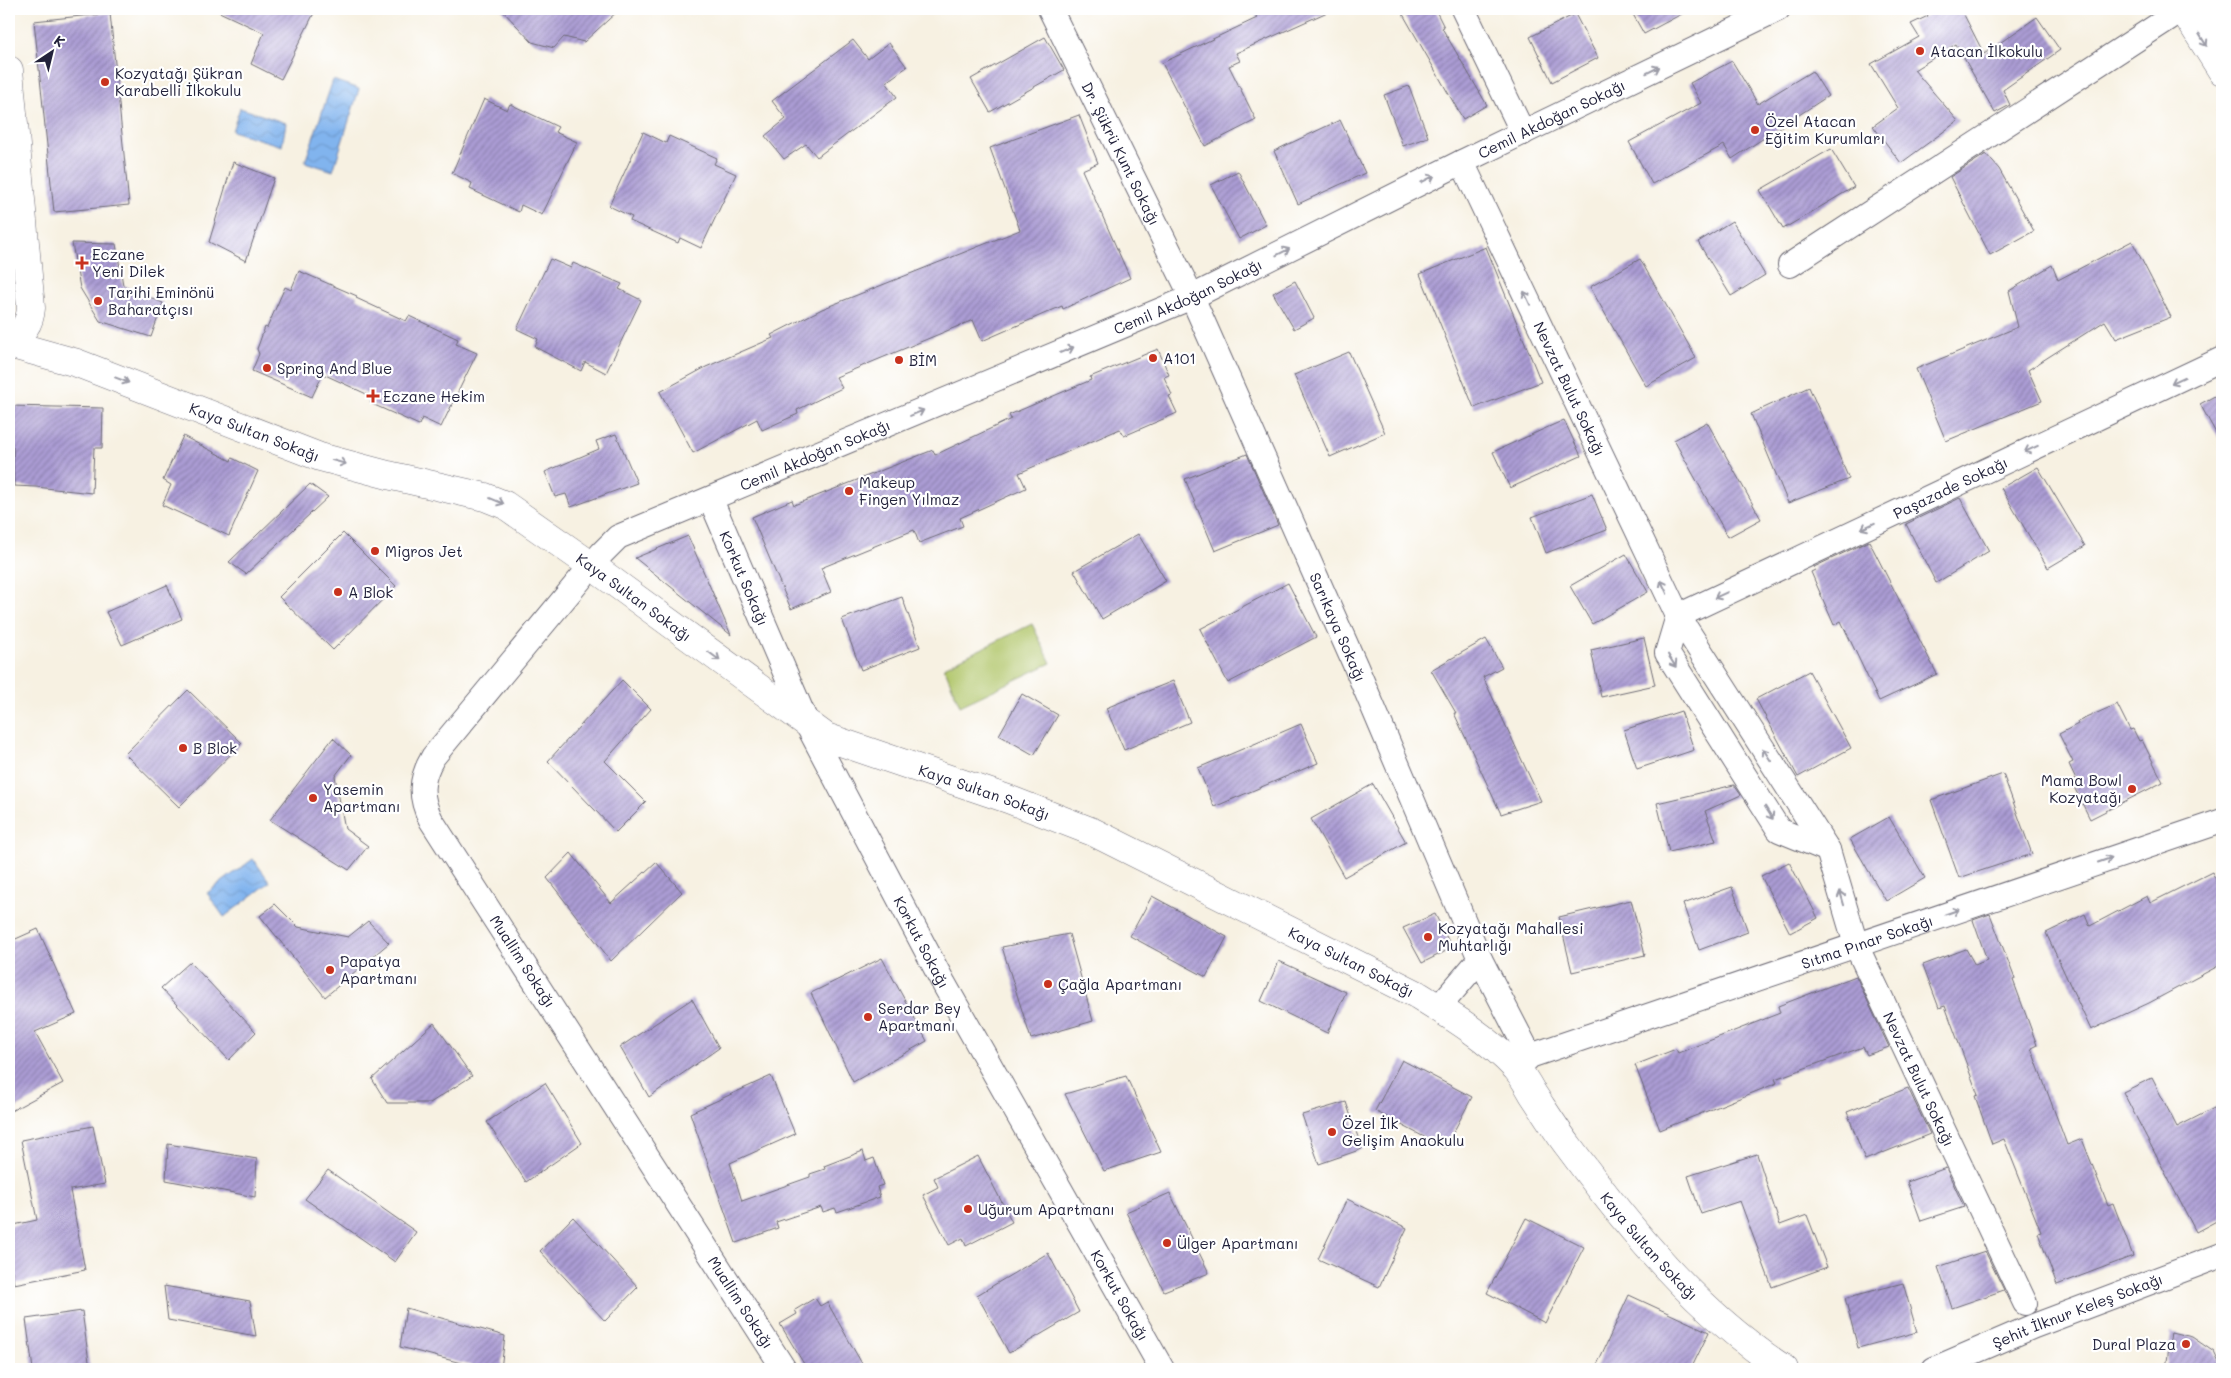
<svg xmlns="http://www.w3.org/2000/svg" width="2231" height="1378" font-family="Mali,sans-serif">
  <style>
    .pitch { fill: #b1c66a; stroke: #6a7452 }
    .water { fill: url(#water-waves); stroke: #526b94 }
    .building { fill: url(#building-hatch) }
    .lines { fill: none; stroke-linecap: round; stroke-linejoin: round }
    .street-casing { stroke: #6d6a75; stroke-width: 26 }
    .secondary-casing { stroke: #6d6a75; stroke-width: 29 }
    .street { stroke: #fff; stroke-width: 24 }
    .secondary { stroke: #fff; stroke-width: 28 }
    .oneway { stroke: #9c9ca7 }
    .poi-dot { fill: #c8321e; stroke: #fff; stroke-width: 2 }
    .labels { text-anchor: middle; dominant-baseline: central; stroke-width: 4.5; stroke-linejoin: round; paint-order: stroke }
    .poi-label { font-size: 15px; fill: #22223b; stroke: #fff; text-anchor: start }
    .street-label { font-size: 15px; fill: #22223b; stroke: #fff }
  </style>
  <defs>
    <pattern id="water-waves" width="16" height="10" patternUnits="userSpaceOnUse" patternTransform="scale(1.25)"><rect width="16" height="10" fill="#81b4ee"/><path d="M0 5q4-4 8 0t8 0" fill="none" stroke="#6f9acd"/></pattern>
    <pattern id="building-hatch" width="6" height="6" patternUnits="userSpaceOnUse" patternTransform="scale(1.25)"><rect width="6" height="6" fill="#ab9cd4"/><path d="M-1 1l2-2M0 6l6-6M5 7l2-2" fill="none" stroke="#8b7fad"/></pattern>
  </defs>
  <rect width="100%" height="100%" fill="#fff"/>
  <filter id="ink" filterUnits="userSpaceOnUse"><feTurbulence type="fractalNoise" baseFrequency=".02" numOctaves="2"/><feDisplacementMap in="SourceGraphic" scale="10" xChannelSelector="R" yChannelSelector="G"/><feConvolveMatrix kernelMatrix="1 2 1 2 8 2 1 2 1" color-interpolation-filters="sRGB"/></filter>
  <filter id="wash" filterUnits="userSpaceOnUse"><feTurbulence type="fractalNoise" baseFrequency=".0096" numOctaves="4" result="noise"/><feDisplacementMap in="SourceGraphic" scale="20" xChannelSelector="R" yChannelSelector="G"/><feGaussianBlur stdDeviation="1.12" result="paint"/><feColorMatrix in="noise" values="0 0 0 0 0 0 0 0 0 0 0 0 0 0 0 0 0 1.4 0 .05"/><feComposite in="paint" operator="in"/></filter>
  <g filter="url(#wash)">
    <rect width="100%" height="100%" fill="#f7f1e2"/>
    <!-- pitch -->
    <path class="pitch" d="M1032 624 1051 663 960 706 944 667Z"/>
    <!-- water -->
    <path class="water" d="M333 80 359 89 333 171 305 162Z
      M240 108 286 123 282 146 232 131Z
      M253 859 270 882 224 917 207 893Z"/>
    <g id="blocks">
      <!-- building -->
      <path class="building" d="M213 9H316L281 79 251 64 264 33Z
        M501 9H620L584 42 564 37 554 48 532 42Z
        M1253 9H1334L1236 53 1240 61 1229 66 1256 120 1205 146 1162 63 1257 18Z
        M1400 9H1435L1444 27 1442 28 1487 105 1463 119Z
        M1630 9H1691L1644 34Z
        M1924 9H1961L1984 54 2037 17 2060 50 2003 90 2010 105 1995 113 1956 44 1914 70 1958 121 1901 163 1873 126 1898 108 1871 64 1919 37 1911 24 1928 16Z
        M110 13 129 205 54 212 34 21Z
        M1575 14 1598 58 1552 82 1530 37Z
        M1045 37 1064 70 990 112 971 79Z
        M853 40 868 59 889 43 907 67 886 82 897 97 817 157 806 144 784 159 765 136 786 119 772 101Z
        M1732 61 1758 104 1812 71 1828 96 1732 159 1724 145 1652 184 1629 142 1701 103 1690 83Z
        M1409 86 1428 137 1403 146 1384 95Z
        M484 99 507 110 510 104 558 127 555 132 577 142 542 215 521 205 519 212 470 189 472 183 452 173Z
        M1079 115 1098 163 1082 170 1130 278 1063 309 1062 306 982 341 973 320 836 377 842 388 797 410 798 414 762 430 757 419 693 453 660 392 706 367 773 338 771 335 822 309 1020 230 990 148Z
        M1340 120 1365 173 1298 204 1274 151Z
        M643 132 666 143 669 136 717 158 714 164 736 174 701 248 680 238 678 243 630 221 632 217 609 206Z
        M1831 149 1854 187 1783 229 1760 190Z
        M1986 154 1999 169 2034 231 1990 255 1950 177Z
        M233 162 274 178 246 261 209 242Z
        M1238 171 1266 225 1239 239 1211 185Z
        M1732 221 1765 275 1731 296 1698 242Z
        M2132 241 2171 317 2116 339 2105 321 2028 370 2042 401 1946 441 1916 369 2018 327 2009 291 2052 265 2058 280Z
        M72 243 116 244 123 285 163 303 151 337 100 321 80 288Z
        M1486 247 1541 382 1474 408 1420 274Z
        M550 259 571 268 573 263 622 284 619 289 641 300 606 373 585 362 581 371 535 347 538 339 517 329Z
        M1640 259 1696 358 1646 386 1590 287Z
        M299 271 357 296 356 298 406 321 409 316 458 339 456 344 477 353 441 427 422 418 419 425 370 403 373 397 323 374 312 397 252 371 259 354 257 349 265 327 267 328 285 287 291 290Z
        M1295 281 1314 318 1294 329 1273 293Z
        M1158 349 1169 375 1164 377 1172 395 1169 396 1177 413 1124 436 1120 429 1019 473 1026 488 960 518 963 526 919 543 914 530 821 568 831 592 791 609 752 517 792 500 794 505 933 450 935 455 1011 419 1009 415 1091 380 1090 377Z
        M1349 352 1385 433 1330 457 1294 375Z
        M1809 387 1849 479 1788 503 1751 414Z
        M2222 392V444L2200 404Z
        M9 406 103 408 102 448H94L92 493 36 487 14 486 13 447H9Z
        M1564 420 1581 456 1510 488 1493 452Z
        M1707 422 1761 519 1728 537 1674 440Z
        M616 434 637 483 571 507 566 494 555 497 545 472 599 449 596 441Z
        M183 436 231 461 232 458 258 471 229 536 162 505 171 485 163 480Z
        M1247 454 1278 525 1215 551 1185 479Z
        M2038 467 2085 546 2048 568 2001 488Z
        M310 484 328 497 246 574 229 562Z
        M1592 494 1607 530 1546 553 1532 517Z
        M1960 498 1989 551 1936 583 1906 524Z
        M343 533 396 586 333 650 279 597Z
        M1138 534 1166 581 1102 619 1074 571Z
        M688 536 731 635 635 558Z
        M1869 541 1937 674 1879 701 1841 621 1834 625 1811 572 1815 570 1814 567Z
        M1626 554 1648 592 1592 624 1570 586Z
        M1288 583 1316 637 1228 683 1200 629Z
        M167 585 182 619 122 645 106 612Z
        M902 597 920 647 861 670 842 619Z
        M1644 638 1655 685 1601 697 1591 650Z
        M1486 639 1502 667 1483 677 1541 801 1501 814 1454 713H1456L1431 670Z
        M1809 671 1851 748 1798 777 1756 699Z
        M622 680 651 709 605 761 646 802 616 832 548 761Z
        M1173 681 1190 722 1124 750 1106 708Z
        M188 690 242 743 179 807 125 754Z
        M1022 694 1058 715 1034 755 999 735Z
        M2117 704 2130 730 2133 729 2139 741 2142 740 2163 782 2090 819 2071 781 2076 779 2069 764 2073 762 2059 734 2078 724 2077 722Z
        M1681 711 1694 750 1637 769 1624 730Z
        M1301 724 1318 763 1214 807 1198 768Z
        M333 738 351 755 335 776 345 829 368 846 349 870 270 820Z
        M2003 774 2032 854 1959 878 1931 800Z
        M1373 784 1406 842 1344 877 1311 819Z
        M1734 785 1741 795 1705 811 1716 841 1669 852 1657 803Z
        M1889 817 1925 878 1886 901 1850 839Z
        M571 853 611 903 656 862 682 892 611 961 547 878Z
        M1789 862 1818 918 1790 933 1761 876Z
        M2212 872 2222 892V964L2149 1003 2091 1030 2046 933 2085 914 2090 926 2147 896 2150 903Z
        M1732 887 1748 932 1699 950 1683 904Z
        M1152 896 1227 937 1206 977 1130 936Z
        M1631 900 1645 955 1572 972 1559 917Z
        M275 904 298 927 348 937 368 921 389 943 325 997 260 916Z
        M1435 914 1452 948 1422 963 1403 928Z
        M1990 914 2015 979 2013 980 2037 1045 2031 1048 2067 1145 2082 1139 2108 1205 2113 1203 2133 1256 2057 1285 2038 1233 2041 1232 2004 1139 1992 1144 1975 1096 1978 1095 1945 1006 1939 1008 1923 965 1966 949 1975 965 1987 960 1973 920Z
        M38 929 76 1014 35 1032 63 1083 9 1112V942Z
        M1069 934 1093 1021 1031 1039 1002 947Z
        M882 958 927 1041 853 1082 811 993Z
        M1279 961 1346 992 1327 1033 1261 1001Z
        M190 962 256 1032 229 1060 161 988Z
        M1856 976 1889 1047 1867 1055 1863 1047 1775 1079 1777 1083 1660 1130 1635 1065 1676 1049 1678 1053 1780 1013 1778 1006Z
        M692 999 719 1048 649 1097 620 1047Z
        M434 1023 472 1076 430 1103H387L372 1079Z
        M1402 1060 1472 1097 1445 1148 1375 1111Z
        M771 1076 795 1134 730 1163 742 1201 810 1177V1174L825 1169 824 1166 863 1151 866 1161 874 1158 883 1185 877 1187 880 1197 837 1212 835 1208 823 1212 821 1207 776 1222 778 1228 736 1243 690 1113Z
        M1126 1076 1161 1152 1104 1171 1065 1094Z
        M2152 1078 2177 1127 2222 1104V1218L2196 1232 2123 1092Z
        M545 1083 582 1143 526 1182 487 1122Z
        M1908 1088 1930 1134 1865 1160 1847 1112Z
        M1346 1102 1362 1149 1319 1164 1302 1115Z
        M93 1126 105 1184 70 1190 85 1270 14 1284 9 1255V1226L37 1220 21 1140Z
        M168 1144 257 1159 255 1197 166 1180Z
        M1757 1154 1780 1225 1807 1215 1827 1267 1772 1287 1740 1201 1701 1214 1688 1176Z
        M978 1156 1012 1222 966 1246 963 1238 949 1245 923 1195 938 1187 934 1178Z
        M1946 1168 1964 1207 1921 1221 1907 1182Z
        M328 1170 416 1232 395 1262 305 1199Z
        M1170 1193 1209 1273 1164 1291 1126 1212Z
        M1347 1199 1407 1228 1379 1287 1318 1259Z
        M573 1217 638 1287 605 1321 540 1251Z
        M1526 1218 1584 1247 1545 1323 1487 1293Z
        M1985 1251 2004 1290 1952 1308 1938 1267Z
        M1048 1253 1079 1312 1009 1353 977 1295Z
        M1903 1283 1917 1332 1858 1348 1845 1298Z
        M164 1286 250 1301 256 1336 168 1320Z
        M1629 1295 1709 1332 1691 1369H1595Z
        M815 1298 820 1306 827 1302 865 1369H807L780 1324 797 1314 795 1310Z
        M406 1308 505 1336 501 1369H484L400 1347Z
        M82 1311 90 1369H33L26 1319Z
        M2171 1332 2192 1337 2214 1352 2222 1369H2166Z"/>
    </g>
  </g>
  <g filter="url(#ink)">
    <use href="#blocks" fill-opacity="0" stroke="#6d6a75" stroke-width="1"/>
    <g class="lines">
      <defs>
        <g id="street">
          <path id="s1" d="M1050 9 1192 297 1356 667 1480 959 1530 1056"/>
          <path d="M1463 9 1523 133"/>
          <path id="s2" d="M1462 162 1678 616 1828 850 1856 945 2025 1303"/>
          <path d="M1790 265 2183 9"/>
          <path id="s3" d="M711 500 808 726 944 984 1162 1369"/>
          <path id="s4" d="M1828 850 1779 830 1667 653 1678 616 2222 359"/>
          <path d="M1438 1008 1480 959"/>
          <path id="s5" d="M1520 1066 1530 1056 2222 821"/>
          <path id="s6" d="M784 1369 431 820C419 797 420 779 433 757L602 553 618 537 1192 297 1462 162 1778 9"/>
          <path id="s7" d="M1934 1369 2034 1326 2222 1255"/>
        </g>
        <g id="secondary">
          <path d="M2183 9 2222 71"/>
          <path d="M2212 9 2222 25"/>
          <path d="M9 70 31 308C30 323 23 333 9 339"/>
          <path id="s8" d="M9 344 77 363 320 457 388 475 485 497 505 505 592 566 826 737 1008 799 1093 832 1416 994C1450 1015 1488 1038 1516 1068 1523 1076 1528 1085 1533 1094 1545 1112 1556 1130 1569 1147 1630 1230 1697 1312 1784 1369"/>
        </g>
      </defs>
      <!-- street casing -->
      <use href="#street" class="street-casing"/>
      <!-- secondary casing -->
      <use href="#secondary" class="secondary-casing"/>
      <!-- street -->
      <use href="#street" class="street"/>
      <!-- secondary -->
      <use href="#secondary" class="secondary"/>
    </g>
    <!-- one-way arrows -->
    <defs><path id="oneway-shaft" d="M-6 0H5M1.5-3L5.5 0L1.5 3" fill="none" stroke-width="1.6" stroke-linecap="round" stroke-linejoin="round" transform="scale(1.25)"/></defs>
    <g class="oneway">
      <use href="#oneway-shaft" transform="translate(2203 40) rotate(58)"/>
      <use href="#oneway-shaft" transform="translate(1653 70) rotate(-26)"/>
      <use href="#oneway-shaft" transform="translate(1428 179) rotate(-27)"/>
      <use href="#oneway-shaft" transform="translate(1283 252) rotate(-27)"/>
      <use href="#oneway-shaft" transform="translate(1527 298) rotate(-115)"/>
      <use href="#oneway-shaft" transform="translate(1067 350) rotate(-23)"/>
      <use href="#oneway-shaft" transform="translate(122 380) rotate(21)"/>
      <use href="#oneway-shaft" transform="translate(2178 380) rotate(155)"/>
      <use href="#oneway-shaft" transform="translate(917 413) rotate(-23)"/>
      <use href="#oneway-shaft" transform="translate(2031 449) rotate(155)"/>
      <use href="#oneway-shaft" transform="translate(339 462) rotate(15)"/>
      <use href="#oneway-shaft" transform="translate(497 501) rotate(23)"/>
      <use href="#oneway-shaft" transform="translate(1868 526) rotate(155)"/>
      <use href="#oneway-shaft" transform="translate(1664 587) rotate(-115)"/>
      <use href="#oneway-shaft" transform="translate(1721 595) rotate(155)"/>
      <use href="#oneway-shaft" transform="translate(714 656) rotate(37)"/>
      <use href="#oneway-shaft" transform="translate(1672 661) rotate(58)"/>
      <use href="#oneway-shaft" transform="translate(1767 755) rotate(-123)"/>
      <use href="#oneway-shaft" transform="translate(1769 813) rotate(58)"/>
      <use href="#oneway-shaft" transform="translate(2105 860) rotate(-19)"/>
      <use href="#oneway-shaft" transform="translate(1842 898) rotate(-106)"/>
      <use href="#oneway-shaft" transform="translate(1952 912) rotate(-19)"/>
    </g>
  </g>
  <!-- markers -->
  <g class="poi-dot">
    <circle cx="1920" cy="51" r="5"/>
    <circle cx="105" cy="82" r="5"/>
    <circle cx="1755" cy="130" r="5"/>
    <path d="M79.5 255.5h5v5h5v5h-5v5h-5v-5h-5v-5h5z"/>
    <circle cx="98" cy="301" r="5"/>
    <circle cx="1153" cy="358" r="5"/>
    <circle cx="899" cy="360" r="5"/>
    <circle cx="267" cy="368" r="5"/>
    <path d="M370.5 388.5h5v5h5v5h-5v5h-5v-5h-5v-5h5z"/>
    <circle cx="849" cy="491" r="5"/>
    <circle cx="375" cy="551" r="5"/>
    <circle cx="338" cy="592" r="5"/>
    <circle cx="183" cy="748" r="5"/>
    <circle cx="2132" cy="789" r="5"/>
    <circle cx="313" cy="798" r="5"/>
    <circle cx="1428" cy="937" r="5"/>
    <circle cx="330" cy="970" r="5"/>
    <circle cx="1048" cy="984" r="5"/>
    <circle cx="868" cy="1017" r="5"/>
    <circle cx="1332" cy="1132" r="5"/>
    <circle cx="968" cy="1209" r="5"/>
    <circle cx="1167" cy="1243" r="5"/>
    <circle cx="2186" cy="1344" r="5"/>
  </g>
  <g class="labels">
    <!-- poi labels -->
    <g class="poi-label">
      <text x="1930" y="51">Atacan İlkokulu</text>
      <text x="115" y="73">Kozyatağı Şükran<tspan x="115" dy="17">Karabelli İlkokulu</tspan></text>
      <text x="1765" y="121">Özel Atacan<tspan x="1765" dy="17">Eğitim Kurumları</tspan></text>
      <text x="92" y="254">Eczane<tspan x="92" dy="17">Yeni Dilek</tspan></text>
      <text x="108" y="292">Tarihi Eminönü<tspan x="108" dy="17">Baharatçısı</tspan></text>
      <text x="1163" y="358">A101</text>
      <text x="909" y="360">BİM</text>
      <text x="277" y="368">Spring And Blue</text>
      <text x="383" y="396">Eczane Hekim</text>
      <text x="859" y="482">Makeup<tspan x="859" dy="17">Fingen Yılmaz</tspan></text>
      <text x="385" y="551">Migros Jet</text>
      <text x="348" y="592">A Blok</text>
      <text x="193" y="748">B Blok</text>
      <text x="2122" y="780" text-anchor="end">Mama Bowl<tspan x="2122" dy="17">Kozyatağı</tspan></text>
      <text x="323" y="789">Yasemin<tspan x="323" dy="17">Apartmanı</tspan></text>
      <text x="1438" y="928">Kozyatağı Mahallesi<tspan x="1438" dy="17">Muhtarlığı</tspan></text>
      <text x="340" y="961">Papatya<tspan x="340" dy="17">Apartmanı</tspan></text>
      <text x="1058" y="984">Çağla Apartmanı</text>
      <text x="878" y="1008">Serdar Bey<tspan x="878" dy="17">Apartmanı</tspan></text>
      <text x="1342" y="1123">Özel İlk<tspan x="1342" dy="17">Gelişim Anaokulu</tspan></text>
      <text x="978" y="1209">Uğurum Apartmanı</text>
      <text x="1177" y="1243">Ülger Apartmanı</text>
      <text x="2176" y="1344" text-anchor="end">Dural Plaza</text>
    </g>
    <!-- street labels -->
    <g class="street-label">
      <text stroke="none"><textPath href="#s6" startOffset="2030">Cemil Akdoğan Sokağı</textPath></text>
      <text stroke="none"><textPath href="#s1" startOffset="161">Dr. Şükrü Kunt Sokağı</textPath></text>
      <text stroke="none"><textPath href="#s6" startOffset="1625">Cemil Akdoğan Sokağı</textPath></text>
      <text stroke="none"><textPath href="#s2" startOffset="251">Nevzat Bulut Sokağı</textPath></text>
      <text stroke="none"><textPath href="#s8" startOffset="261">Kaya Sultan Sokağı</textPath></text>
      <text stroke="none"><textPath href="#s6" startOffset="1220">Cemil Akdoğan Sokağı</textPath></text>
      <text stroke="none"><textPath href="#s4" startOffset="602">Paşazade Sokağı</textPath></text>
      <text stroke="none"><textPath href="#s3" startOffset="85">Korkut Sokağı</textPath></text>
      <text stroke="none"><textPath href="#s8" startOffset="681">Kaya Sultan Sokağı</textPath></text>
      <text stroke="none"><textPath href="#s1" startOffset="682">Sarıkaya Sokağı</textPath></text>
      <text stroke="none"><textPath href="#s8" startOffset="1086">Kaya Sultan Sokağı</textPath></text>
      <text stroke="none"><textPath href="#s5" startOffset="370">Sıtma Pınar Sokağı</textPath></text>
      <text stroke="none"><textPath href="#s3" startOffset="490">Korkut Sokağı</textPath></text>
      <text transform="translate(523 961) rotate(57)">Muallim Sokağı</text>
      <text stroke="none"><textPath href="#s8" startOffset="1491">Kaya Sultan Sokağı</textPath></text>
      <text stroke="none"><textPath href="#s2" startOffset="1028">Nevzat Bulut Sokağı</textPath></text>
      <text stroke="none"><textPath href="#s8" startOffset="1911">Kaya Sultan Sokağı</textPath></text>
      <text stroke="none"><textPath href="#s3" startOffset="895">Korkut Sokağı</textPath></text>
      <text transform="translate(741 1302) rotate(57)">Muallim Sokağı</text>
      <text stroke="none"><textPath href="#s7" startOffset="155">Şehit İlknur Keleş Sokağı</textPath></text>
    </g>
  </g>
  <!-- margin -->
  <rect width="2231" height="1378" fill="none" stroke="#fff" stroke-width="30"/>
  <!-- north arrow -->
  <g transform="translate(52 52) rotate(35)" stroke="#ffffff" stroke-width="4" paint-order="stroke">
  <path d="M0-4L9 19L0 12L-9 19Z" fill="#22223b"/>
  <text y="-8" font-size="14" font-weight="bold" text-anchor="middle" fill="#22223b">K</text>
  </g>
</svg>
